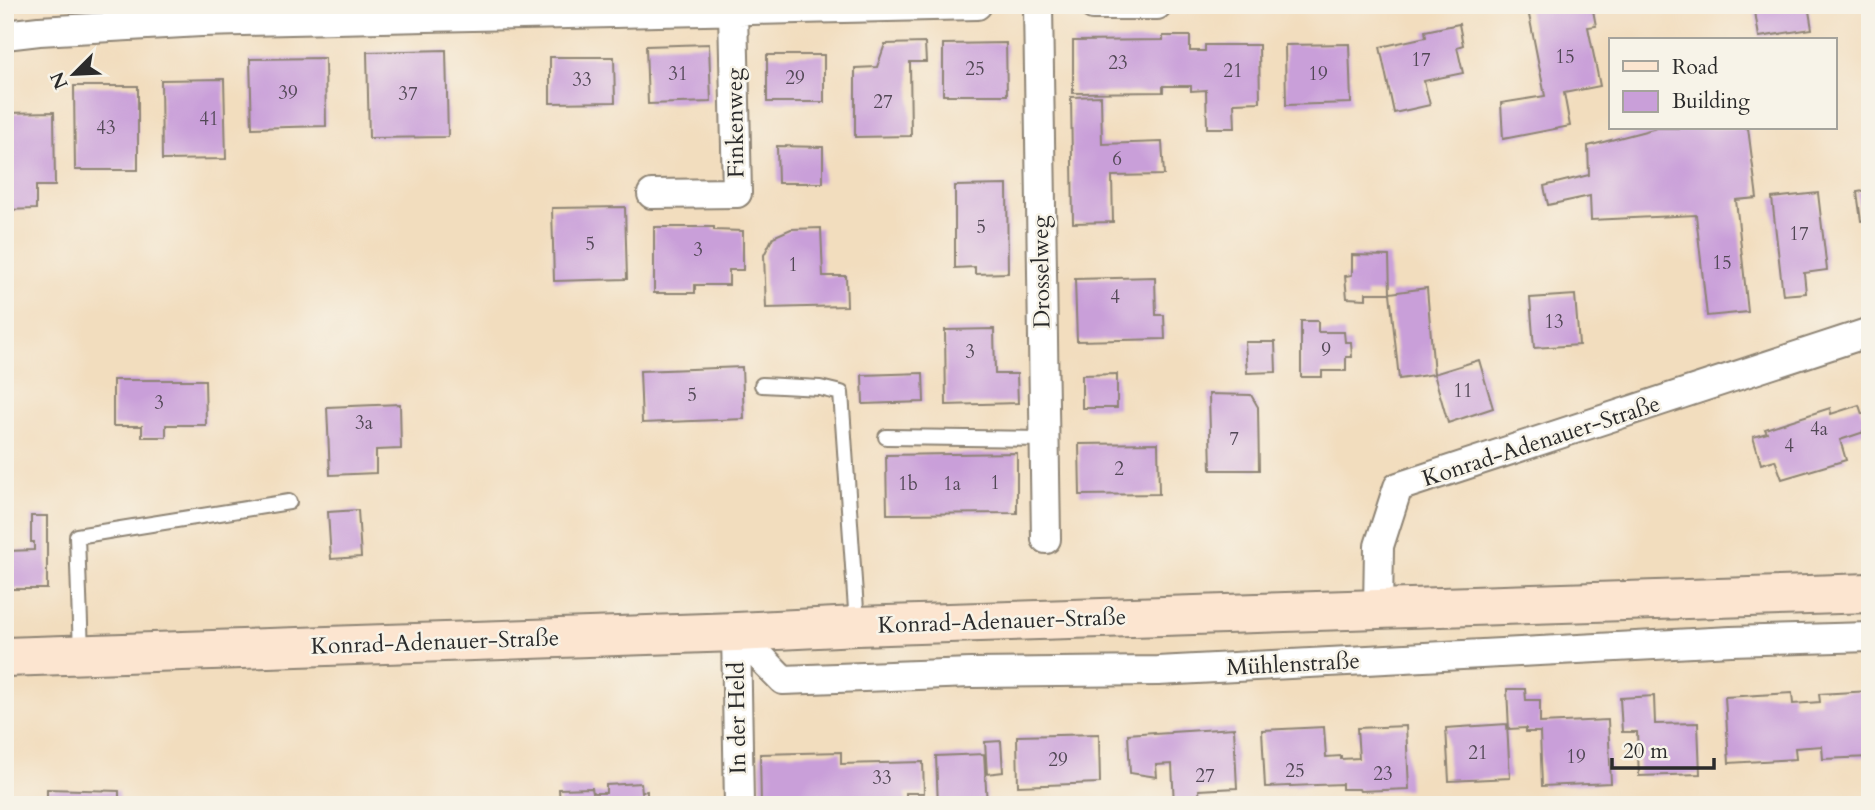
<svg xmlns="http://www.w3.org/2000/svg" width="1875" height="810" font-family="Cardo,serif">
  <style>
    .building { fill: #c99fd9 }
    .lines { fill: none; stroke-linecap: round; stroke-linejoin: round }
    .service-casing { stroke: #8e8474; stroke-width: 18 }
    .minor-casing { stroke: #8e8474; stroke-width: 32 }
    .secondary-casing { stroke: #8e8474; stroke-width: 42 }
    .service { stroke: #fff; stroke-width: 14 }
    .minor { stroke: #fff; stroke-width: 28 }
    .secondary { stroke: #fce5d0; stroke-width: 38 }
    .labels { text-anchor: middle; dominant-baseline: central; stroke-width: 5; stroke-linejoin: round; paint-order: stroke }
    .number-label { font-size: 19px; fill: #524856 }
    .street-label { font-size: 23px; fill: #2b2b2b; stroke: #f7f3e8 }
  </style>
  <rect width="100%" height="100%" fill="#f7f3e8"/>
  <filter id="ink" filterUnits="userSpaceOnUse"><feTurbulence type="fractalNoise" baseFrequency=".0143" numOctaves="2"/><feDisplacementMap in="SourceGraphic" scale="14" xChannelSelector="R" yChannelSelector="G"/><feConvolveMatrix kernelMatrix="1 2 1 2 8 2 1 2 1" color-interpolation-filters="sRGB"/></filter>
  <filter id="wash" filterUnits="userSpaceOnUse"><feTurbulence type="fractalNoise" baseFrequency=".00686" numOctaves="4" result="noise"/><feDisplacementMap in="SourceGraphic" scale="28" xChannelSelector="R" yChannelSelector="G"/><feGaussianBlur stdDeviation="1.57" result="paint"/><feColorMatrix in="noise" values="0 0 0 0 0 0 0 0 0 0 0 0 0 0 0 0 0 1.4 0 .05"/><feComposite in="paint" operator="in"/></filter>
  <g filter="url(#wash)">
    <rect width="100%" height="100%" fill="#f2ddbe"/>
    <g id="blocks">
      <!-- building -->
      <path class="building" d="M1527 5H1592L1596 26 1588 27 1600 86 1564 93 1570 126 1503 139 1501 103 1545 96Z
        M1754 5H1808L1812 29 1759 37Z
        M1459 24 1463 45 1457 47 1463 73 1424 81 1430 105 1394 113 1380 47 1426 37 1425 31Z
        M1163 36H1190V51H1205V45H1259L1260 102 1234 103 1235 128H1207L1206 90 1191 91V86H1163V92L1073 93V41L1163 40Z
        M925 43 926 62H910L911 136 855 137V68L877 67 885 44Z
        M1006 43 1007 95H943V44Z
        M709 44 711 102 648 104 646 46Z
        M1349 44 1351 103 1286 105 1285 45Z
        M446 50 448 137 369 138 367 52Z
        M767 55H824V102H767Z
        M550 57H614L615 102 550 103Z
        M325 58 326 126 252 128 250 59Z
        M224 79 226 159 162 160 161 80Z
        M74 86H138V170H75Z
        M1101 96 1102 144 1162 142 1164 175 1112 176 1113 222 1073 223 1071 97Z
        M54 112 55 186H36V209L5 210V113Z
        M1657 128H1748L1757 198 1736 200 1748 312 1707 316 1696 215 1591 220 1590 196 1548 205 1544 186 1589 175 1588 146Z
        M777 146 823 147V183H778Z
        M1007 185 1008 273 975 274V267L955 268V186Z
        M1870 190V220L1861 221 1857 192Z
        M1818 193 1827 270 1804 273 1806 293 1783 295 1772 198Z
        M625 207 627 279 554 281 552 208Z
        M654 227H714V230L743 231V270H729V285H695V293H654Z
        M821 228 823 276H846L847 306 766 308 764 255 773 237 791 229Z
        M1352 255 1389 256 1390 293H1366V299L1347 298 1345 276 1352 275Z
        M1155 277 1156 315H1164L1165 339 1077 341 1075 279Z
        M1427 288 1434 374 1479 360 1493 408 1448 423 1434 374 1399 379 1390 293Z
        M1575 295 1579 345 1534 348 1530 298Z
        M1301 321H1318V332H1344L1345 342H1351L1352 357H1346V371H1322V377H1301Z
        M994 329 995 374H1017L1018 403 946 405 945 330Z
        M1245 342H1275L1276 372 1247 373Z
        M742 367 744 419 642 423 640 371Z
        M923 373 924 402 863 404 862 375Z
        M1117 374V408H1082V375Z
        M113 380H205L206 425H166V437H142V426H113Z
        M1209 394 1251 395 1258 407 1259 470H1211Z
        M400 404 401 449 376 450V473L330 475 327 407Z
        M1859 405 1862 414 1870 412V438L1867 431 1840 440 1846 460 1782 479 1775 460 1761 464 1753 437 1767 433 1765 429 1830 408 1831 414Z
        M1158 443 1159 494 1080 495 1079 444Z
        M1017 453V513L887 514 886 455Z
        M358 510 361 557 331 559 328 512Z
        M31 516H47V589H8L7 551 34 550V542H31Z
        M1507 689H1525L1526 700H1540V723L1608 720 1611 783 1542 786 1540 732H1526V728L1509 729Z
        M1870 691V757L1823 759 1822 746 1795 748 1796 759 1729 763 1725 697 1792 693 1793 704 1820 702 1819 694Z
        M1654 696 1655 724 1698 723 1700 774 1639 776 1637 732H1622L1620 698Z
        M1507 724 1510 778 1449 781 1446 728Z
        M1406 726 1409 789 1360 791 1359 789H1342V784L1265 787 1262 730 1324 727 1326 757 1341 756V759L1359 758 1357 728Z
        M1234 728 1237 788 1199 790 1200 804 1174 805 1172 764 1156 765 1157 777 1130 773 1128 734 1154 732V734L1170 733 1171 732Z
        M1099 734 1100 783 1018 786 1017 736Z
        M1001 741 1003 772 987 774 985 742Z
        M841 752V764L923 762 924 793H906V805H761L760 754Z
        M984 754 987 805H938L936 756Z
        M641 783 642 792 647 791V805H560L559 789 592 788 593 793H606V785Z
        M47 789 119 791V805H47Z"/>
    </g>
  </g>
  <g filter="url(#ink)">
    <use href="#blocks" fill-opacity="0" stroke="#8e8474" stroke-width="2"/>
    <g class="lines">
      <defs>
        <path id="service" d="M762 385 820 388 841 393 857 624
          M886 437 1044 439
          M81 653 77 536 289 502"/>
        <path id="minor" d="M1038 5 1046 539
          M1093 5H1157
          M5 35 39 31 201 22 977 5
          M652 194 737 193 733 10
          M1378 609 1379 546 1398 487 1870 332
          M736 632 783 680 971 673 1158 671 1731 641 1870 637
          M736 632 739 805"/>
        <path id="secondary" d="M5 657 736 632 857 626 1870 593"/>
      </defs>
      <!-- service casing -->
      <use href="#service" class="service-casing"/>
      <!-- minor casing -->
      <use href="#minor" class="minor-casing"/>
      <!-- secondary casing -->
      <use href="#secondary" class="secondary-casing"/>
      <!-- service -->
      <use href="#service" class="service"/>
      <!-- minor -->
      <use href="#minor" class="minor"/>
      <!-- secondary -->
      <use href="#secondary" class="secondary"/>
    </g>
  </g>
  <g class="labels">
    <!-- number labels -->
    <g class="number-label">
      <text x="1565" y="57">15</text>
      <text x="1421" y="60">17</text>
      <text x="1118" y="63">23</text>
      <text x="975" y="69">25</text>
      <text x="1233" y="71">21</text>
      <text x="678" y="74">31</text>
      <text x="1318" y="74">19</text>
      <text x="795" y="78">29</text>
      <text x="582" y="80">33</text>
      <text x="288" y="93">39</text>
      <text x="408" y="94">37</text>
      <text x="883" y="102">27</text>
      <text x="209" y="119">41</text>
      <text x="106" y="128">43</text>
      <text x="1117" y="159">6</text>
      <text x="981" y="227">5</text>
      <text x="1799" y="234">17</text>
      <text x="590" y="244">5</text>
      <text x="698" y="250">3</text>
      <text x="1722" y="263">15</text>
      <text x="793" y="265">1</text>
      <text x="1115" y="297">4</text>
      <text x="1554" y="322">13</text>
      <text x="1326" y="350">9</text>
      <text x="970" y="352">3</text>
      <text x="1463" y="391">11</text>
      <text x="692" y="395">5</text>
      <text x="159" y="403">3</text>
      <text x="364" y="423">3a</text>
      <text x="1819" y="429">4a</text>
      <text x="1234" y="439">7</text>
      <text x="1789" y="446">4</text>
      <text x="1119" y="469">2</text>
      <text x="995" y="483">1</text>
      <text x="908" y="484">1b</text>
      <text x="952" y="484">1a</text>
      <text x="1478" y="753">21</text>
      <text x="1576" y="757">19</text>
      <text x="1058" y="760">29</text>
      <text x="1295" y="771">25</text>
      <text x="1383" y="774">23</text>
      <text x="1205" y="776">27</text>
      <text x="882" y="778">33</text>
    </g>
    <!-- street labels -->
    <g class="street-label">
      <text transform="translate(735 123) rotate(-91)">Finkenweg</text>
      <text transform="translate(1041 272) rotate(-91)">Drosselweg</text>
      <text transform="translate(1541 441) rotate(-18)">Konrad-Adenauer-Straße</text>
      <text transform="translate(1002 621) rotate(-2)">Konrad-Adenauer-Straße</text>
      <text transform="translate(435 642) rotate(-2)">Konrad-Adenauer-Straße</text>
      <text transform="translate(1293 664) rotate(-3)">Mühlenstraße</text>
      <text transform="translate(737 718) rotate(-91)">In der Held</text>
    </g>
  </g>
  <!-- margin -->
  <rect width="1875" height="810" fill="none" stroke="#f7f3e8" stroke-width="28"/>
  <!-- legend -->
  <rect x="1609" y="38" width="228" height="91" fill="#f7f3e8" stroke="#a5a39c" stroke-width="2"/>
  <rect x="1623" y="61" width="35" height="10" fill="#fce5d0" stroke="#a5a39c" stroke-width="2"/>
  <text x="1672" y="74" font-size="21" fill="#2b2b2b">Road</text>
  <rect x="1623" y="91" width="35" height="21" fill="#c99fd9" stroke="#a5a39c" stroke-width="2"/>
  <text x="1672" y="108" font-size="21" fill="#2b2b2b">Building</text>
  <!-- north arrow -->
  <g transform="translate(74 74) rotate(246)" stroke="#f7f3e8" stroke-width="5" paint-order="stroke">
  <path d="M0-5L12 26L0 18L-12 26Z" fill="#2b2b2b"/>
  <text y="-10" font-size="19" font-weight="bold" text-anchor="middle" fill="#2b2b2b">N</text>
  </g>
  <!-- scale -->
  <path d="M1612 758v10h102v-10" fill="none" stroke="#2b2b2b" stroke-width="3.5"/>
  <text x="1623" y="758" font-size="21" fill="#2b2b2b" stroke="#f7f3e8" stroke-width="5" paint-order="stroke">20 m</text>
</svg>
